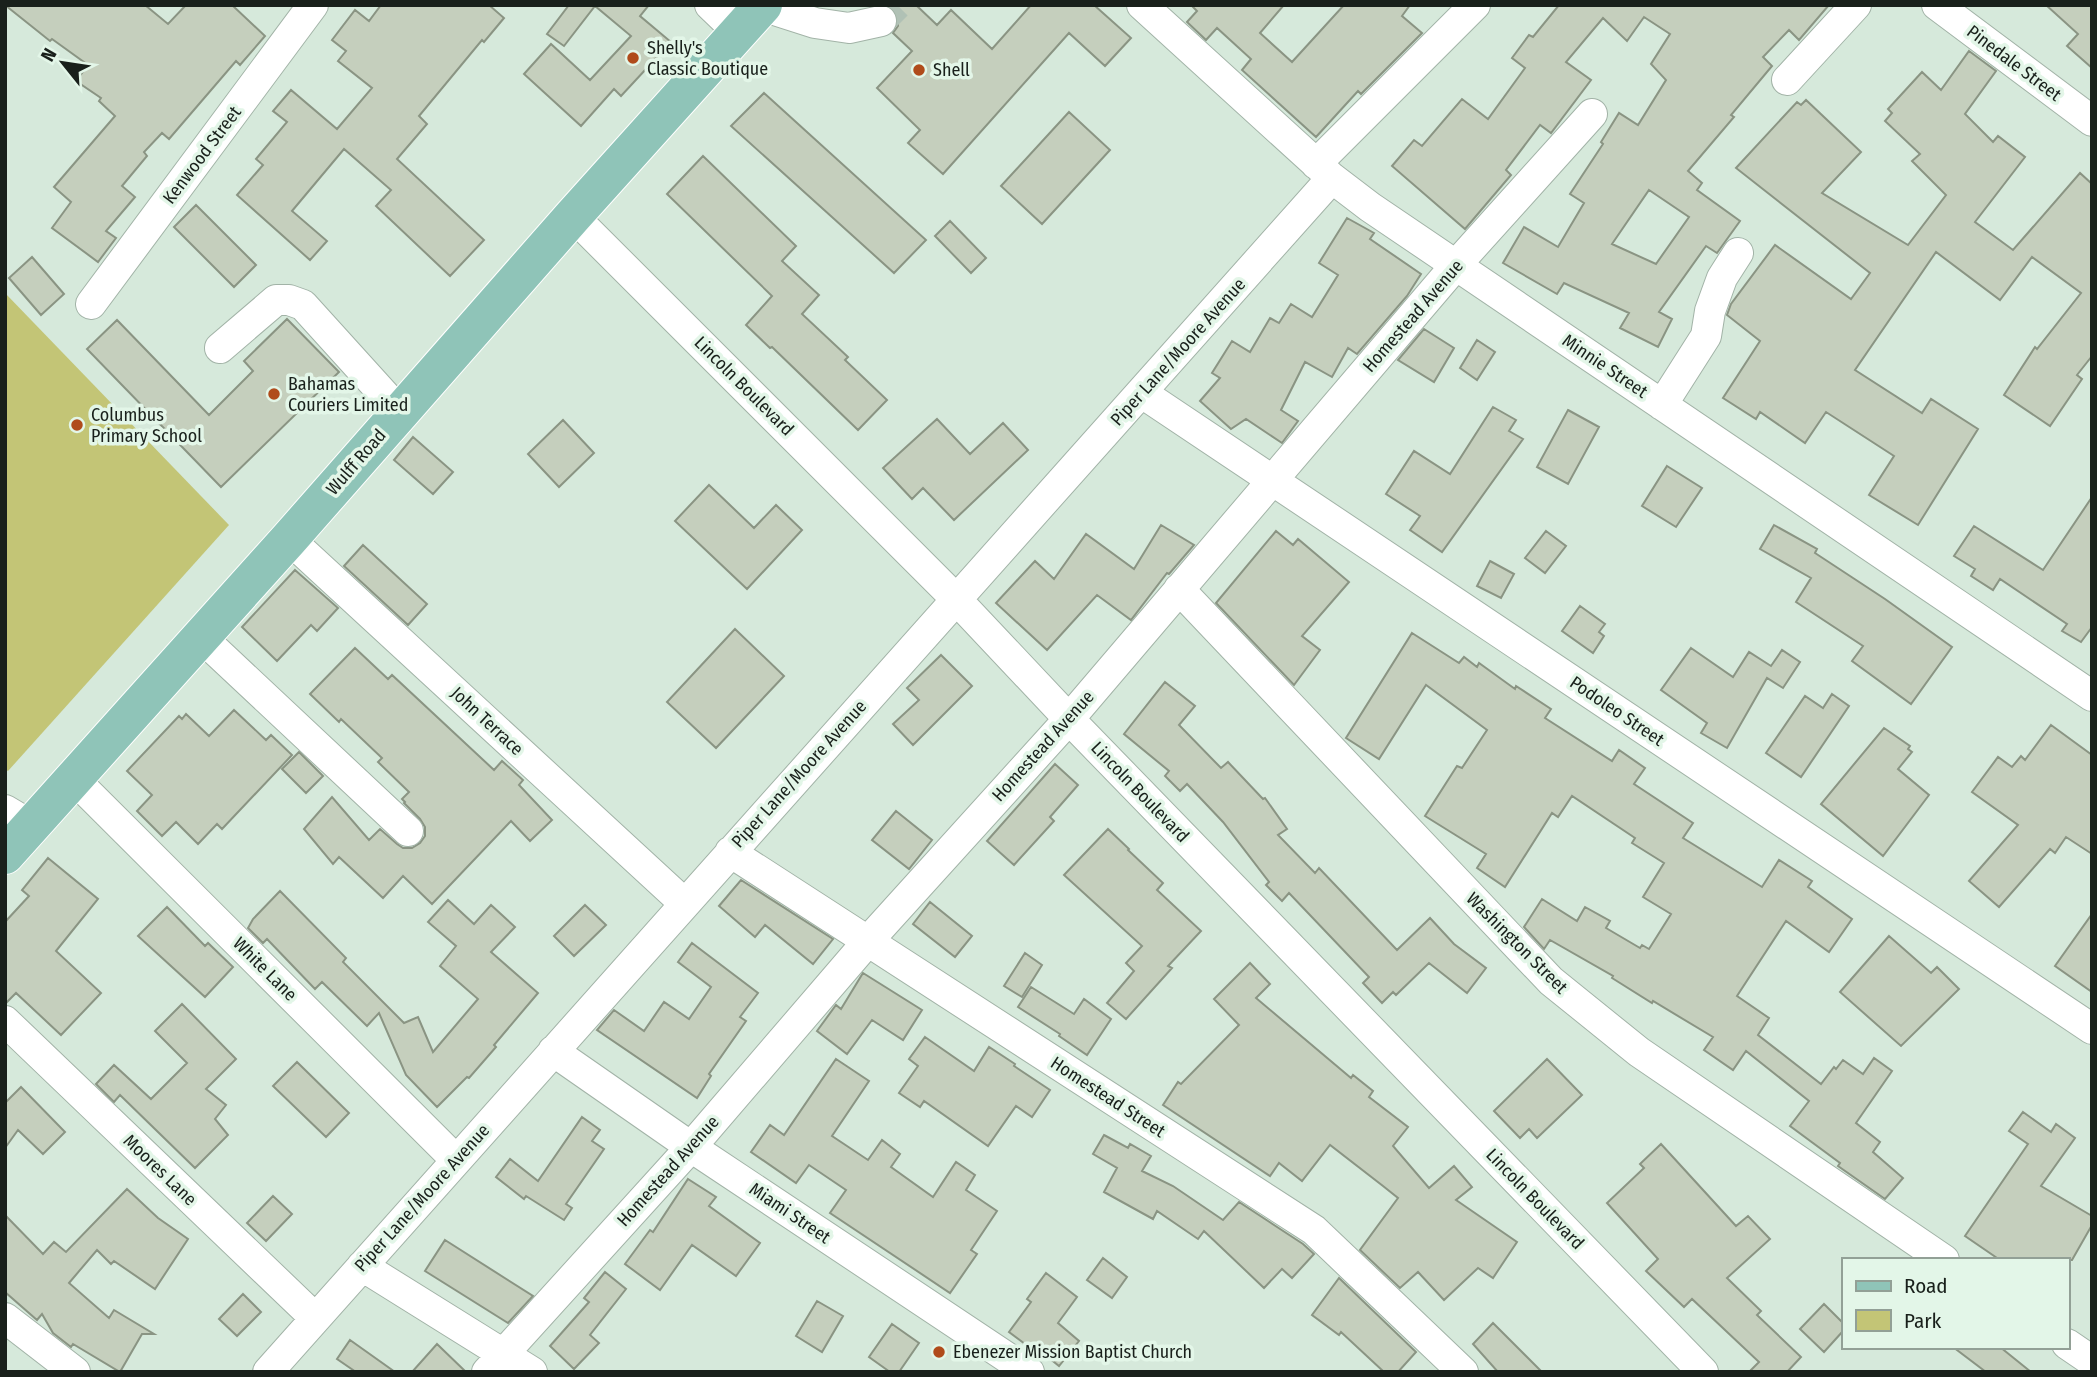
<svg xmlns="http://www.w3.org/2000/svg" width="2097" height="1377" font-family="'Fira Sans Condensed',sans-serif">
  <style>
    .green { fill: #c3c576 }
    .building { fill: #c5cfbd; stroke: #8a9483; stroke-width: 2; fill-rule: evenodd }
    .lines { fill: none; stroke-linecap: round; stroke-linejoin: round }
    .minor-tunnel { stroke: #b0c1b5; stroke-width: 30; stroke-dasharray: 30 15; stroke-linecap: butt }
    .minor-casing { stroke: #a2b3a7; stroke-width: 32 }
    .major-casing { stroke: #fff; stroke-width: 40 }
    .minor { stroke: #fff; stroke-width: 30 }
    .major { stroke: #8fc4b8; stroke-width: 38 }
    .poi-dot { fill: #b04b1b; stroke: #e3f6e8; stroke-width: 2.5 }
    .labels { text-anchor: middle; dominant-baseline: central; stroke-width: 7; stroke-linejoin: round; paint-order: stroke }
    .poi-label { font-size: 18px; fill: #19201b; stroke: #e3f6e8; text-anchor: start }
    .street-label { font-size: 18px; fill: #19201b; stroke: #e3f6e8 }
  </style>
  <rect width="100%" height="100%" fill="#d6e9db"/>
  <!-- green -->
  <path class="green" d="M5 293 229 525 8 771 5 769Z"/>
  <!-- building -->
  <path class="building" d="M5 5H145L168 24 186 5H232L265 36 240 65 236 61 169 139 162 133 144 152 147 156 122 186 135 197 106 231 116 238 98 262 52 228 71 202 54 187 115 116 99 101 101 98 76 81 88 65 52 39 50 41Z
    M381 5H489L504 18 484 42 482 40 419 116 427 124 397 159 484 240 450 276 376 206 391 190 344 149 292 211 327 241 310 260 237 195 263 165 256 159 287 122 273 111 291 90 337 129 372 88 338 61 346 51 332 40 355 10 369 21Z
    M569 5H649L640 16 671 42 621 96 614 89 581 126 524 74 551 44 590 80 631 36 595 6 564 46 547 34Z
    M888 5H916L937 25 951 10 992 49 1031 5H1094L1131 38 1105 66 1069 33 943 174 908 143 920 130 877 88 912 51 893 33 898 26V18L894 10Z
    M1191 5H1284L1260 33 1292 62 1344 5H1410L1402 16 1422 33 1361 94 1358 91 1316 137 1242 70 1251 59 1217 28 1206 40 1187 22 1197 11Z
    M1559 5H1829L1799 40 1789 30 1763 57 1772 66 1731 115 1734 117 1688 171 1702 183 1697 190 1740 221 1717 253 1706 246 1659 312 1672 319 1658 347 1620 328 1629 313 1564 283 1557 294 1503 263 1524 227 1558 247 1584 203 1570 194 1603 144 1601 142 1619 113 1638 125 1666 80 1651 64 1670 34 1644 17 1627 41 1603 18 1566 62 1591 80 1551 133 1540 125 1506 170 1511 175 1465 229 1392 166 1414 140 1422 146 1462 99 1488 119 1525 68 1512 58 1529 35 1533 37ZM1649 190 1689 217 1656 264 1612 244Z
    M2046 5H2092V68L2067 46 2078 34Z
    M1969 51 1996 71 1965 114 1993 142 1998 136 2025 157 1975 222 2013 250 2080 173 2092 184V356L2077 375 2082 379 2050 426 2004 395 2035 347 2037 349 2081 293 2032 257 2000 300 1936 252 1855 370 1922 413 1931 399 1978 429 1918 525 1869 495 1894 456 1826 412 1805 443 1760 412 1756 419 1723 398 1760 341 1727 315 1731 304 1775 245 1851 299 1870 273 1736 168 1797 102 1801 105 1806 100 1861 152 1822 193 1908 245 1946 195 1912 161 1920 154 1885 121 1892 113 1888 109 1922 72 1941 90Z
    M764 93 926 240 894 273 731 126Z
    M1069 112 1110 150 1042 224 1001 186Z
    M703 156 796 246 782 261 819 295 802 314 848 357 845 360 887 400 858 430 772 347 770 348 746 325 772 296 667 194Z
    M196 205 256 265 234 287 174 227Z
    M1347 218 1374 233 1370 239 1421 274 1407 296 1357 354 1348 348 1332 377 1305 362 1281 410 1298 421 1282 443 1246 419 1231 429 1200 401 1220 378 1212 373 1232 341 1250 352 1270 318 1279 323 1291 304 1312 317 1338 275 1319 263Z
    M950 221 986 258 971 273 935 236Z
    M32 257 64 294 41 315 9 278Z
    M287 319 339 372 221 487 87 349 117 320 209 415 253 371 244 361Z
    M1424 329 1454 348 1434 382 1398 360Z
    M1477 340 1495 352 1477 380 1460 368Z
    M1493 407 1516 420 1509 431 1523 439 1442 552 1410 530 1420 516 1386 494 1414 451 1450 474Z
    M1568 410 1599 427 1568 484 1537 467Z
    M937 419 970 454 1003 423 1028 450 954 520 923 488 912 499 883 468Z
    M563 420 594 453 559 487 528 454Z
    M413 437 453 472 433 494 394 460Z
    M1667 466 1702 488 1676 527 1642 506Z
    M709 485 754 528 776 505 802 530 747 589 675 521Z
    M2092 497V627L2081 642 2062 631 2067 624 2000 579 1993 590 1971 576 1975 569 1954 556 1974 526 2043 570Z
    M1161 525 1194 545 1169 574 1167 573 1131 620 1097 595 1047 650 996 603 1035 561 1054 579 1086 534 1134 569Z
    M1774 525 1817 549 1815 553 1885 599 1952 647 1911 704 1852 661 1863 646 1796 602 1811 578 1760 549Z
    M1276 531 1293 545 1298 539 1349 582 1302 636 1320 650 1294 685 1216 603Z
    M1546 531 1566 546 1545 573 1525 558Z
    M363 545 427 604 408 625 344 566Z
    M1490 561 1514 574 1501 598 1477 586Z
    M295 570 338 608 317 631 311 625 277 661 242 627Z
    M1580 606 1605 624 1599 632 1604 636 1593 653 1562 631Z
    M735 629 784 676 716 748 667 702Z
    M1412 633 1459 663 1464 657 1477 667 1479 663 1515 689 1516 686 1551 709 1545 718 1612 761 1619 750 1645 768 1634 784 1693 823 1683 838 1762 887 1779 860 1812 881 1808 887 1852 919 1829 952 1786 921 1737 996 1769 1018 1758 1035 1821 1084 1834 1067 1836 1069 1843 1060 1863 1074 1874 1058 1892 1071 1856 1123 1880 1142 1873 1152 1903 1178 1885 1199 1838 1166 1840 1163 1790 1126 1809 1101 1746 1051 1733 1070 1704 1050 1713 1037 1653 1001 1652 1003 1612 978 1613 976 1550 940 1544 949 1524 927 1542 899 1577 921 1585 907 1610 921 1606 928 1640 948 1642 945 1649 949 1671 914 1643 897 1664 863 1632 843 1635 838 1572 796 1558 817 1552 813 1505 887 1477 868 1486 854 1425 816 1457 766 1462 768 1487 730 1426 685 1379 759 1346 738Z
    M355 648 388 679 392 675 494 770 502 761 523 780 519 785 552 820 530 841 511 821 432 904 403 876 383 898 339 857 333 864 304 829 332 797 369 840 380 829 397 844 403 848H412L420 843 425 836V827L420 819 404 803 405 802 402 799 409 792 378 762 382 758 341 719 339 722 310 694Z
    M1691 648 1733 677 1749 652 1771 666 1782 650 1800 662 1783 688 1767 678 1727 748 1701 733 1707 723 1661 690Z
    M941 655 972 686 913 745 893 724 919 700 907 688Z
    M1165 682 1195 706 1179 725 1221 768 1228 762 1263 799 1265 798 1287 829 1278 835 1315 873 1319 868 1397 950 1430 918 1454 944 1486 968 1467 993 1429 963 1396 995 1393 992 1382 1003 1363 983 1369 977 1289 893 1282 901 1266 885 1269 882 1223 822 1187 784 1180 791 1165 776 1169 771 1124 734Z
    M1832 694 1849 706 1801 777 1766 753 1805 696 1823 708Z
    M234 710 266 740 271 735 292 755 222 829 217 824 198 844 176 822 162 836 137 811 152 795 127 771 179 716 182 719 186 714 209 736Z
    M2051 725 2092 755V854L2066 837 2055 853 2050 849 1999 907 1969 881 2018 825 1972 792 1998 757 2012 767 2021 756 2025 760Z
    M1884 728 1910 746 1908 749 1912 752 1898 769 1929 795 1883 856 1821 804Z
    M299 752 323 776 306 793 282 769Z
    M1055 764 1078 785 1050 817 1054 821 1014 865 987 841Z
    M896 811 932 840 909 869 872 840Z
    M1108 829 1129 849 1128 850 1163 883 1157 890 1201 931 1168 966 1172 968 1126 1019 1107 1003 1134 971 1126 963 1142 946 1064 875Z
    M48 858 98 899 56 951 101 993 61 1035 16 993 5 1004V922L29 896 22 890Z
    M741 880 833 939 813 964 765 925 755 937 719 906Z
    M280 891 346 958 343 962 404 1023 418 1017 433 1052 478 999 440 966 456 946 428 922 448 900 474 924 491 905 515 927 491 952 538 993 494 1045 496 1047 469 1078 467 1077 437 1107 406 1075 379 1013 367 1026 322 982 315 989 267 939 263 943 248 928 253 919Z
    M930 902 972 936 955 957 913 924Z
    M585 905 606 925 574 956 554 936Z
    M167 907 205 946 208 943 233 967 205 997 138 936Z
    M2092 914V992L2055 966Z
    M1889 936 1931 973 1937 967 1959 989 1901 1046 1840 992Z
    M692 943 758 993 740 1017 746 1021 709 1074 711 1076 697 1098 597 1030 614 1010 644 1031 664 1002 689 1019 711 987 678 962Z
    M1025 953 1042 965 1022 997 1004 986Z
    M1250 963 1270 984 1256 998 1351 1078 1353 1075 1373 1091 1369 1097 1408 1127 1393 1146 1429 1188 1454 1166 1472 1187 1456 1200 1517 1242 1493 1278 1478 1268 1444 1300 1418 1272 1400 1288 1360 1250 1398 1198 1383 1186 1330 1145 1302 1181 1279 1163 1270 1176 1163 1105 1178 1082 1181 1084 1239 1025 1214 999Z
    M863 973 922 1010 903 1040 872 1020 847 1054 817 1031 836 1005 841 1009Z
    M1031 987 1074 1014 1084 999 1111 1019 1087 1055 1059 1036 1060 1034 1018 1007Z
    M182 1004 236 1059 206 1089 226 1105 215 1119 228 1135 195 1168 120 1095 114 1102 96 1084 114 1065 151 1099 187 1063 155 1031Z
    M925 1037 974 1071 989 1047 1015 1064 1014 1066 1050 1090 1032 1117 1016 1106 988 1146 924 1101 920 1107 899 1093 918 1066 909 1059Z
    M836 1059 869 1081 832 1136 868 1160 882 1140 900 1154 891 1167 933 1197 956 1162 975 1175 966 1190 997 1211 971 1250 977 1254 950 1293 830 1213 846 1190 809 1165 796 1183 751 1152 770 1125 784 1135Z
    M1547 1059 1582 1095 1537 1138 1529 1129 1520 1138 1494 1111Z
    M297 1062 349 1113 326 1137 273 1086Z
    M21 1087 65 1132 43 1154 18 1130 5 1148V1103Z
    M2023 1112 2051 1132 2056 1124 2075 1138 2041 1186 2092 1216V1225L2072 1260H2000L1965 1236 2028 1144 2009 1131Z
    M582 1117 600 1130 592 1141 604 1149 566 1204 572 1208 564 1220 526 1196 524 1199 496 1177 510 1159 538 1181Z
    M1104 1135 1128 1148 1130 1144 1151 1156 1142 1171 1173 1186 1223 1220 1239 1202 1303 1244 1314 1254 1292 1278 1282 1269 1264 1288 1204 1231 1198 1239 1157 1211 1153 1219 1104 1192 1117 1168 1093 1154Z
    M1661 1144 1736 1226 1748 1216 1770 1239 1727 1278 1761 1311 1757 1315 1801 1357 1787 1372H1749L1759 1362 1692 1299 1684 1307 1646 1271 1658 1259 1607 1203 1644 1168 1640 1164Z
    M688 1179 716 1197 709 1206 760 1243 736 1276 692 1245 660 1290 625 1264 650 1230 653 1232Z
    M127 1189 158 1218 188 1239 155 1289 114 1261 111 1264 97 1250 69 1283 109 1318 114 1310 154 1334H142L120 1372 73 1344 71 1347 53 1333 42 1314 37 1320 5 1292V1215L43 1254 54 1242 66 1252Z
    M273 1196 292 1214 266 1241 247 1223Z
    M445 1240 533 1296 508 1323 425 1271Z
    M1103 1258 1127 1277 1112 1298 1087 1280Z
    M605 1272 626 1289 590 1335 599 1343 574 1369 550 1346 589 1302 584 1298Z
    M1046 1273 1077 1297 1058 1323 1079 1341 1059 1366 1032 1344 1029 1347 1009 1332 1031 1302 1027 1299Z
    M1339 1278 1416 1352 1398 1372H1384L1341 1332 1339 1335 1312 1315Z
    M243 1294 261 1312 237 1336 219 1319Z
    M817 1301 843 1316 822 1352 796 1336Z
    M1824 1304 1843 1323V1331L1824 1352 1800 1329Z
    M1493 1323 1542 1372H1498L1473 1344Z
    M892 1324 919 1343 899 1372H890L869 1357Z
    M350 1340 395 1372H356L337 1359Z
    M437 1344 466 1372H412Z
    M1953 1347H2000L2031 1372H1986Z"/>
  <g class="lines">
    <!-- minor-tunnel -->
    <path class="minor-tunnel" d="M881 21 897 5"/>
    <defs>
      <path id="minor" d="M710 5 738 32
        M1142 5 1332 178 1370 207 2092 696
        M1937 5 2092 121
        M762 6 815 23 849 28 881 21
        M1787 80 1856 5
        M1316 164 1475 5
        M573 216 955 598 1069 719 1703 1372
        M91 304 313 5
        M220 348 276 300H289L303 305 399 411
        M1142 393 2092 1029
        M1662 405 1706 336 1710 311 1722 278 1738 253
        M289 539 684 903
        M1179 589 1551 981 1639 1052 1944 1260
        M200 636 408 831
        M74 779 456 1160
        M5 810 32 826
        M730 852 1314 1230 1463 1372
        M5 1021 315 1318
        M553 1051 691 1147 1029 1372
        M362 1266 532 1372
        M5 1318 75 1372
        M2067 1344 2092 1361
        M268 1372 1332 178
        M487 1372 691 1147 868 941 1069 719 1456 265 1592 114"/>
      <path id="major" d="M5 855 289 539 573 216 763 5"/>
    </defs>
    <!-- minor casing -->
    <use href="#minor" class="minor-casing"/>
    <!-- major casing -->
    <use href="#major" class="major-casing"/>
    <!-- minor -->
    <use href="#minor" class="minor"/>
    <!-- major -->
    <use href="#major" class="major"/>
  </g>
  <!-- markers -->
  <g class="poi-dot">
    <circle cx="633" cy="58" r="7"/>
    <circle cx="919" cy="70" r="7"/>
    <circle cx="274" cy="394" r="7"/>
    <circle cx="77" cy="425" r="7"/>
    <circle cx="939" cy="1352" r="7"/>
  </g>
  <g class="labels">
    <!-- poi labels -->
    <g class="poi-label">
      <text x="647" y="48">Shelly's<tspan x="647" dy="21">Classic Boutique</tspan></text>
      <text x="933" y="70">Shell</text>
      <text x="288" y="384">Bahamas<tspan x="288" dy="21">Couriers Limited</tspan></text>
      <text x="91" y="415">Columbus<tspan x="91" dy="21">Primary School</tspan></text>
      <text x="953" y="1352">Ebenezer Mission Baptist Church</text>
    </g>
    <!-- street labels -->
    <g class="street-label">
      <text transform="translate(2014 63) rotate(37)">Pinedale Street</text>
      <text transform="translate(202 155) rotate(-53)">Kenwood Street</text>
      <text transform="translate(1413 316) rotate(-49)">Homestead Avenue</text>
      <text transform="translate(1178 352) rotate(-48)">Piper Lane/Moore Avenue</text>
      <text transform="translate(1605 366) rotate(34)">Minnie Street</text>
      <text transform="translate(744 386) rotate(45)">Lincoln Boulevard</text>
      <text transform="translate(356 462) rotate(-49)">Wulff Road</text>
      <text transform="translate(1617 711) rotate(34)">Podoleo Street</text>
      <text transform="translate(487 721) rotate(43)">John Terrace</text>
      <text transform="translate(1043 746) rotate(-48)">Homestead Avenue</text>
      <text transform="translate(799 774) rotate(-48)">Piper Lane/Moore Avenue</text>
      <text transform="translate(1140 792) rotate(46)">Lincoln Boulevard</text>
      <text transform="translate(1517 943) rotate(45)">Washington Street</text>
      <text transform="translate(265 969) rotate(45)">White Lane</text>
      <text transform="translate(1108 1097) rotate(33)">Homestead Street</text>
      <text transform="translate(160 1170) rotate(44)">Moores Lane</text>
      <text transform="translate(668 1171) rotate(-48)">Homestead Avenue</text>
      <text transform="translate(422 1198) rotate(-48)">Piper Lane/Moore Avenue</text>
      <text transform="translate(1535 1199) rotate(46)">Lincoln Boulevard</text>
      <text transform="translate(790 1213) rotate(34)">Miami Street</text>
    </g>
  </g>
  <!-- border -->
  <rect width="2097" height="1377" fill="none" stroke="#19201b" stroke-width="14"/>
  <!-- legend -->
  <rect x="1842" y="1258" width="228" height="91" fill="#e3f6e8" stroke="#92a096" stroke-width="2"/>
  <rect x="1856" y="1281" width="35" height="10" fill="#8fc4b8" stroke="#92a096" stroke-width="2"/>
  <text x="1904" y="1293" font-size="21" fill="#19201b">Road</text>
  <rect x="1856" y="1310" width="35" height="21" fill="#c3c576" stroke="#92a096" stroke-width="2"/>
  <text x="1904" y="1328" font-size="21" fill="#19201b">Park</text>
  <!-- north arrow -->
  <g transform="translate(63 63) rotate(300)" stroke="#e3f6e8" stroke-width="5" paint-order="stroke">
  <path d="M0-5L12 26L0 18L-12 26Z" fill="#19201b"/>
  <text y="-10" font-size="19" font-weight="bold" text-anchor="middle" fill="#19201b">N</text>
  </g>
</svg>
